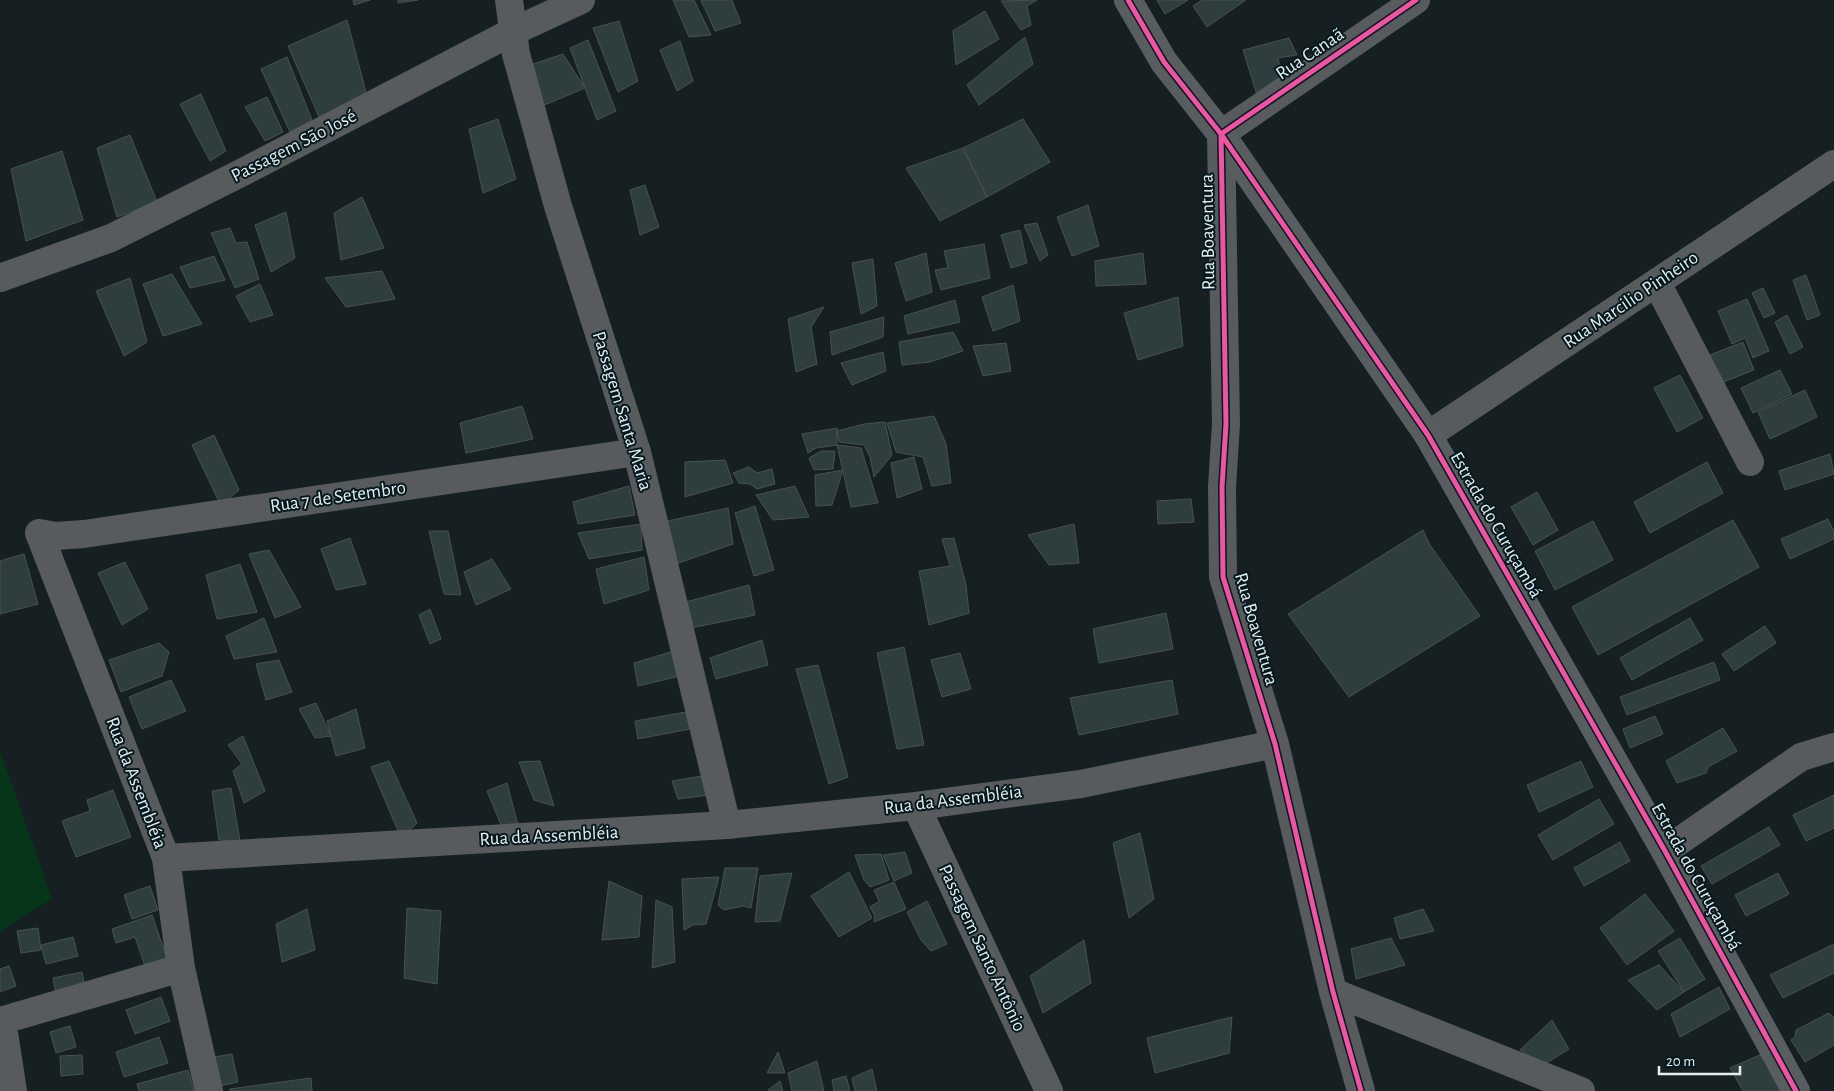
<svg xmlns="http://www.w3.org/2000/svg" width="1834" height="1091" font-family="'Alegreya Sans',sans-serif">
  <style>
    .green { fill: #06361a }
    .building { fill: #2e3e3e; stroke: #485151 }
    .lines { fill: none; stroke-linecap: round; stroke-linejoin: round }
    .street { stroke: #575b5d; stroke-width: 28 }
    .secondary { stroke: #585d5f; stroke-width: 28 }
    .cycleway-casing { stroke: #06191e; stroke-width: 8 }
    .cycleway { stroke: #f153a3; stroke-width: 5 }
    .labels { text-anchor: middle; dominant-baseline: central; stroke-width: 4; stroke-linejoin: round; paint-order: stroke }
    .street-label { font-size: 19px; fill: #e3eef2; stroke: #06191e }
  </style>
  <rect width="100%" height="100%" fill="#162022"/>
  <!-- green -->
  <path class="green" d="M0 751 52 899 0 931Z"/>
  <!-- building -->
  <path class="building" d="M353 0H370L354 5Z
    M398 0H418L398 3Z
    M673 0H694L711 35 689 37Z
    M701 0H732L741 23 715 31Z
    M1037 0 1027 6 1031 25 1021 30 1001 1Z
    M1157 0H1188L1165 14Z
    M1202 0H1246L1207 27 1193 6Z
    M985 11 999 39 956 65 953 31Z
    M347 20 367 96 320 119 288 46Z
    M619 21 638 81 618 92 593 28Z
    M1025 37 1033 64 979 105 967 85Z
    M1289 38 1297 55 1278 58 1285 89 1257 95 1243 50Z
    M588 40 616 111 597 120 570 48Z
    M680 41 693 81 677 91 660 50Z
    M563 54 585 88 542 106 530 65Z
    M287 57 312 120 290 132 261 69Z
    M201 94 226 151 210 161 180 104Z
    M267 97 283 132 265 141 245 107Z
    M498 119 516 179 483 193 469 129Z
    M1023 119 1050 162 987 197 963 148Z
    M130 135 157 202 117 217 97 148Z
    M963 148 987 197 940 221 906 168Z
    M62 151 83 220 26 241 11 169Z
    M645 185 659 227 640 235 630 190Z
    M362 197 384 248 341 260 334 213Z
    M1088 205 1099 246 1072 256 1057 217Z
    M286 212 295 258 271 272 255 225Z
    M1037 223 1048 255 1040 261 1024 225Z
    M230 228 236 243 247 242 259 279 235 288 211 233Z
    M1020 230 1027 263 1011 268 1001 235Z
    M984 244 990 278 941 290 935 270 948 268 944 251Z
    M926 253 932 292 906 301 895 263Z
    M1143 253 1146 284 1096 286 1095 261Z
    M214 256 225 280 190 288 180 267Z
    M873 259 877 306 861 314 852 263Z
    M382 271 395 299 346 307 325 278Z
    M172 274 202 324 163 336 143 284Z
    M1806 275 1820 315 1807 320 1793 280Z
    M130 278 147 342 124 356 96 291Z
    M260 284 273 315 250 322 236 296Z
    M1013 285 1020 321 993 331 982 297Z
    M1763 288 1775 313 1764 318 1752 293Z
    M1178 297 1183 346 1138 360 1124 313Z
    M1747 299 1769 351 1753 358 1745 338 1732 344 1718 311Z
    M955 300 960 322 908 334 904 316Z
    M824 307 811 327 817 364 796 372 788 319Z
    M1787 315 1803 347 1790 354 1775 322Z
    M884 317 883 337 832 355 830 332Z
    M953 332 963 351 930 362 902 365 899 342Z
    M1743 342 1754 370 1721 383 1710 355Z
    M1006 343 1011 371 983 376 973 346Z
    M883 352 886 371 852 385 841 363Z
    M1780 370 1792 394 1753 413 1741 388Z
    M1680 375 1703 418 1677 432 1654 388Z
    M1805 390 1817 417 1770 439 1758 412Z
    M522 406 533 439 466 453 460 423Z
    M934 416 946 444 951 483 932 486 923 457 896 452 887 423Z
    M885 422 892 455 874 477 870 457 864 445 839 442 837 431 864 424Z
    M837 428V445L816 448 808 453 802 434Z
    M214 435 239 490 221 506 192 445Z
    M837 445 861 448 878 503 851 507Z
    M821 451H835L833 469 814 470 809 458Z
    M1830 454 1834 474 1785 490 1779 471Z
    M914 457 922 489 897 498 891 463Z
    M725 460 733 483 685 497V462Z
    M1707 462 1723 493 1650 533 1634 502Z
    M749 467 757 473 772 469 775 484 757 489 750 484 739 483 733 473Z
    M843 470 832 505 816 506 815 475Z
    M629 486 635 515 578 524 573 502Z
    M795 486 809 517 773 520 756 495Z
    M1537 492 1558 530 1533 545 1511 507Z
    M1191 499 1194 522 1158 524 1157 501Z
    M755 506 774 570 754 576 735 513Z
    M728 508 733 544 673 565 663 522Z
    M1828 519 1834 532V539L1790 559 1781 539Z
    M1733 520 1759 567 1598 655 1572 607Z
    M1593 521 1613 560 1555 590 1535 551Z
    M641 524 642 550 589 559 578 533Z
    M1074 524 1079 563 1049 565 1028 535Z
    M1423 530 1430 545 1480 616 1349 697 1288 614Z
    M429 531H448L461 595 444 594Z
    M350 538 366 584 336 590 321 549Z
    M954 538 966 585 969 613 929 625 919 571 950 566 942 539Z
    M269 550 301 607 275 618 249 554Z
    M24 554 38 604 0 614V561Z
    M644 557 649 590 604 604 596 569Z
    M492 559 511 589 476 605 464 572Z
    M125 562 148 609 122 625 98 573Z
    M240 564 257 612 217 619 206 575Z
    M749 585 755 615 691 628 682 603Z
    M430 609 441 639 430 644 419 615Z
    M1166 613 1173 649 1099 663 1093 629Z
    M264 618 277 652 234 659 226 636Z
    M1690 618 1703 640 1632 680 1620 658Z
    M1765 626 1776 643 1734 671 1722 654Z
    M762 640 768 665 716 679 710 658Z
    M159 643 169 652 162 676 121 692 109 660Z
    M904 647 924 745 897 749 877 653Z
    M674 651 680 676 638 686 634 663Z
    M960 653 971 689 942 697 931 660Z
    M279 660 292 692 266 700 256 664Z
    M1714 662 1720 680 1627 715 1620 697Z
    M818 665 848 777 829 784 796 669Z
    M171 680 186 711 142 729 129 697Z
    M1172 680 1178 714 1079 735 1070 698Z
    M316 703 331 736 315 738 299 709Z
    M356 709 365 748 336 756 327 721Z
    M686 712 690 729 638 739 635 721Z
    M1655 716 1663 734 1630 748 1623 729Z
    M1723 728 1737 751 1708 767 1706 773 1677 783 1666 761Z
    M243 736 265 791 244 803 233 771 242 764 228 745Z
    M389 761 417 823 401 838 371 767Z
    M540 761 554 806 534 800 519 762Z
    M1581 761 1593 787 1539 812 1527 785Z
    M708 775 709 795 678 799 672 781Z
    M507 783 519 829 504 832 487 791Z
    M231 788 240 841 219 840 212 791Z
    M113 790 131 837 76 857 62 821 90 811 87 800Z
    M1834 795V828L1806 841 1793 815Z
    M1599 799 1614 824 1553 860 1538 835Z
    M1769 827 1780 845 1712 884 1701 866Z
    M1140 833 1154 899 1129 918 1113 843Z
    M1620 842 1630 861 1584 886 1574 868Z
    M905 852 912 873 894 881 883 855Z
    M881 854 889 880 870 887 864 880 855 855Z
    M725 868H758L751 908 743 906 724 910 718 905Z
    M849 872 872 918 839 937 811 896Z
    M792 873 780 921 755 922 760 876Z
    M1778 873 1789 894 1746 916 1735 895Z
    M719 877 706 924 693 925 684 930 682 879Z
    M609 881 642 896 639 937 602 940Z
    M894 882 906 909 874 922 875 916 870 907 879 901 874 890Z
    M150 886 158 910 132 919 124 895Z
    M1645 894 1674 931 1627 965 1600 928Z
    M656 900 672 907 675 962 652 968Z
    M927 901 947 944 931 951 921 940 907 912Z
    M407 908 441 911 437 984 404 978Z
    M307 909 315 950 282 962 276 924Z
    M1423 909 1434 931 1400 939 1394 918Z
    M152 915 167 958 145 966 135 937 116 943 112 929Z
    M38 928 41 950 21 953 17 931Z
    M73 937 78 956 46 964 41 945Z
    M1391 938 1405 965 1356 979 1351 949Z
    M1680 938 1705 979 1684 992 1658 951Z
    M1084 940 1091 983 1043 1013 1030 976Z
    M1834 944V973L1783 998 1770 975Z
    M1659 965 1684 992 1657 1010 1628 980Z
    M9 966 16 986 0 992V969Z
    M82 972 85 988 56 994 53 978Z
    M1719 987 1730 1009 1680 1037 1671 1014Z
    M161 997 170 1021 135 1034 126 1010Z
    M1829 1013 1834 1018V1045L1805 1062 1791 1040 1795 1037 1796 1030Z
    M1232 1017 1229 1053 1155 1073 1147 1038Z
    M1552 1020 1569 1049 1542 1066 1520 1050Z
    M70 1026 76 1047 56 1053 50 1032Z
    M159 1037 168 1063 124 1077 116 1052Z
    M778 1052 785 1073H767Z
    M232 1054 238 1082 220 1086 214 1057Z
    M1762 1054 1782 1091H1743L1730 1068Z
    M82 1055 83 1074 61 1076 60 1056Z
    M817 1061 824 1091H792L788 1073Z
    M872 1069 877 1091H855L852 1078Z
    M188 1070 194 1091H139L137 1084Z
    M846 1076 850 1091H834L832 1080Z
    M311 1078 312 1091H230V1089Z
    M780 1081 783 1091H768V1090Z"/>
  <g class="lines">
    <!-- street -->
    <path class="street" d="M509 0 516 54 558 206 637 452 727 825
      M0 278 111 238 243 172 512 32 581 0
      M1657 283 1750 462
      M1428 435 1834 164
      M39 533 56 536 84 534 637 452
      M39 533 166 858 181 968 209 1091
      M916 806 1049 1091
      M1665 851 1801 757 1834 747
      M166 858 727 825 916 806 1081 784 1275 744
      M1333 992 1581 1091
      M2 1020 13 1091
      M0 1021 181 968
      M1361 1091 1333 992 1275 744 1223 577 1222 487 1226 424 1221 134 1416 0"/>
    <!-- secondary -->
    <path class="secondary" d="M1128 0 1164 62 1221 134 1428 435 1665 851 1796 1091"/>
    <defs>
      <path id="cycleway" d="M1128 0 1164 62 1221 134 1428 435 1665 851 1796 1091
        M1361 1091 1333 992 1275 744 1223 577 1222 487 1226 424 1221 134 1416 0"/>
    </defs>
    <!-- cycleway casing -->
    <use href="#cycleway" class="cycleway-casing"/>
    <!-- cycleway -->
    <use href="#cycleway" class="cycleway"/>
  </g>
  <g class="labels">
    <!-- street labels -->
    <g class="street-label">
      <text transform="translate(1310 54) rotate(-34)">Rua Canaã</text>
      <text transform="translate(294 146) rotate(-27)">Passagem São José</text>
      <text transform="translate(1208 232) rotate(-91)">Rua Boaventura</text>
      <text transform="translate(1631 300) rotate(-34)">Rua Marcilio Pinheiro</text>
      <text transform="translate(622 411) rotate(73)">Passagem Santa Maria</text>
      <text transform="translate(338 497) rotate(-8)">Rua 7 de Setembro</text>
      <text transform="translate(1496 525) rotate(60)">Estrada do Curuçambá</text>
      <text transform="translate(1256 629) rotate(74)">Rua Boaventura</text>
      <text transform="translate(136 783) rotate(69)">Rua da Assembléia</text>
      <text transform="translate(953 800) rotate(-7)">Rua da Assembléia</text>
      <text transform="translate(549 836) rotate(-3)">Rua da Assembléia</text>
      <text transform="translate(1696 877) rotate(61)">Estrada do Curuçambá</text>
      <text transform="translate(982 948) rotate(65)">Passagem Santo Antônio</text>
    </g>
  </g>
  <!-- scale -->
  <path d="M1659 1066v8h81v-8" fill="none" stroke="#e3eef2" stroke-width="2.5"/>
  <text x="1666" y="1066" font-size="15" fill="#e3eef2" stroke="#06191e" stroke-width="4" paint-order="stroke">20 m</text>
</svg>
